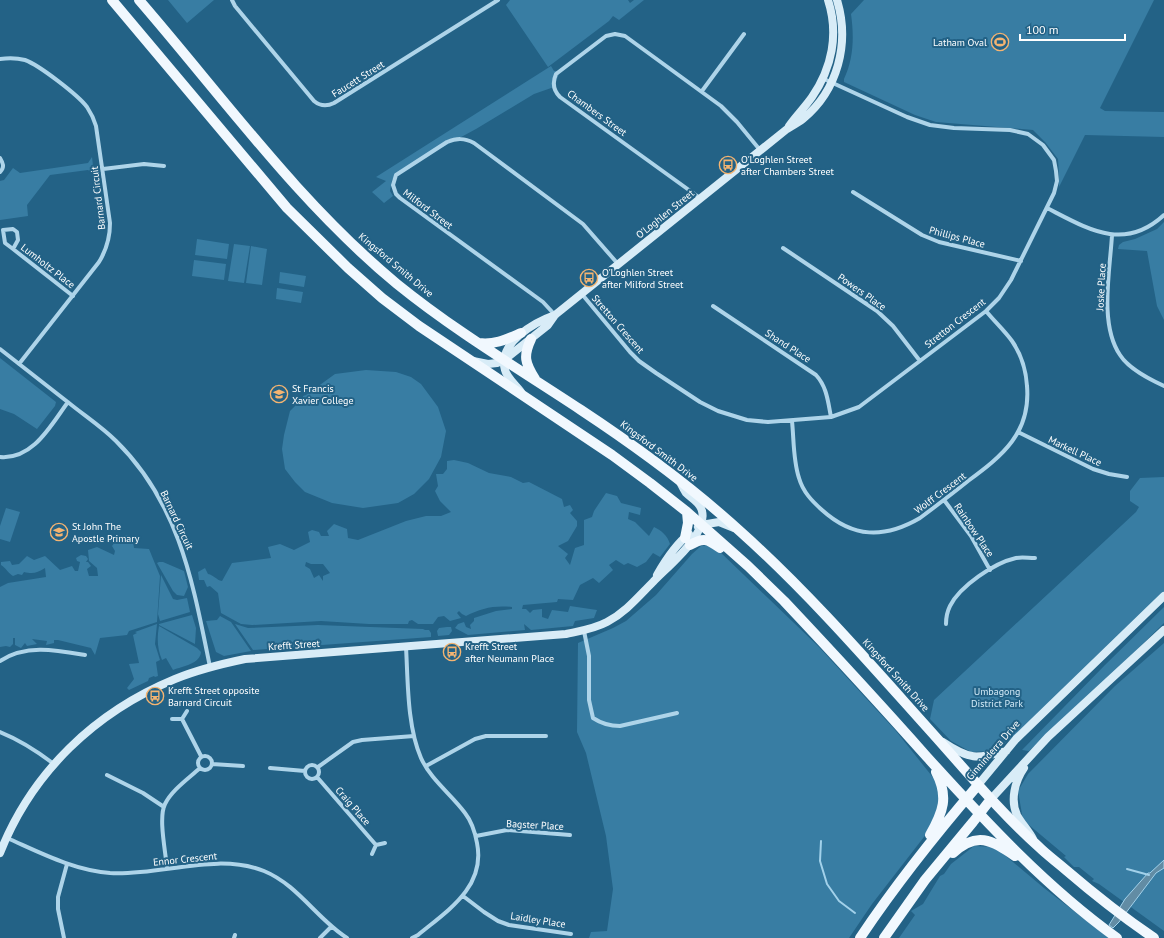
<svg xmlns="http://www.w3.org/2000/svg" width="1164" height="938" font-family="'PT Sans',sans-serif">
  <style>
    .green { fill: #387da3; fill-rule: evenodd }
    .water { fill: #628ca4; stroke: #a2d1ea }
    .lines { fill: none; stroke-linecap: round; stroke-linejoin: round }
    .stream { stroke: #a2d1ea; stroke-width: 2 }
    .street { stroke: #aed4e9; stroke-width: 4 }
    .secondary { stroke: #d8ecf7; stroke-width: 8 }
    .primary { stroke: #f1f8fe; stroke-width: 10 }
    .labels { text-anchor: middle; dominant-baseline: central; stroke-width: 4; stroke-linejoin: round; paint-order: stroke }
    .poi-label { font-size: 10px; fill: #fff; stroke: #236286; text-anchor: start }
    .street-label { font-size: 10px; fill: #fff; stroke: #236286 }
    .park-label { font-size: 10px; fill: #d2eaf7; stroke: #236286 }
  </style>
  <rect width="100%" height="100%" fill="#236286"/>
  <!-- green -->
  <path class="green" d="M168 0H214L187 23Z
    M510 0H628L630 3 634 0H644L619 20 613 16 609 21 548 67 506 5Z
    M864 0H1154L1100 108 1105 111 1164 112V137L1085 135 1059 187V175L1058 159 1045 142 1033 130 936 122 915 115 844 82V79C854 58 854 36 851 14Z
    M551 66 554 71H560L554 87 534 94 476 129 402 169 392 180 390 191 393 196 384 203 372 192 386 181 376 177Z
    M92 157 94 174 88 170 50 175 27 205 28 216 0 220V181L4 180 13 168 20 173 88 163Z
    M1164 222V320L1157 306 1147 251 1118 249 1119 245 1123 242 1135 239 1157 229Z
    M197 239 229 244 227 259 195 255Z
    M234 244 250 246 244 283 228 281Z
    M251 246 267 249 262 285 246 283Z
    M194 260 226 264 224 280 192 276Z
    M280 272 306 276 304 287 279 283Z
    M277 288 303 292 301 303 276 299Z
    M0 358 56 402 55 406 37 429 14 414 0 409Z
    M366 370 396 372 411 377 421 384 438 407 446 431 441 457 429 479 414 494 398 503 363 508 332 503 305 492 295 482 285 469 282 449 284 435 290 411 303 398V396L306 395 335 374Z
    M454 460 468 463 489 473 511 477 523 483 529 482 562 499 564 507 570 505 573 510 570 513 577 521V526L568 541 558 546 568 554 565 558 570 565 575 548 584 545V520L592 517 594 511 606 493 617 496 621 503 641 508 640 515 629 512 628 519 635 522 649 536 654 527C662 531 667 535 670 544L660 557 653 553 646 562 637 567 628 563 624 565 616 560 609 565 613 570 599 583 593 578 580 585 573 600 558 599 557 602 523 605 522 609H526L530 613 533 610 542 609V617L548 619 552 610 568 612 570 606 597 610 594 618 575 621 573 626 531 630 524 624 525 630 468 635 455 628 458 624 464 622 466 627 471 629 470 625 474 621V618L496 611 512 609V607C495 605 481 608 466 616L462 614 459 611 457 613 461 618 450 621 444 616 438 617 433 624H418L412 620 409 621 408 624H369L321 621 252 625 241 624 221 613 218 593 210 586 207 587 204 580H199L198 572 205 568 208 574C214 575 216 580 222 581L232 563 271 558 268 547 280 544 294 550 310 542 308 532 312 530 319 532 321 536H329L327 531 334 524 347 529 348 538 358 540 406 521 426 516H441L451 512 440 501 435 491 438 486 436 474H443L447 469V461ZM306 562 311 564H323L330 573 323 576V581L319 575 314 578 310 569 305 566Z
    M1164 477V592L1016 734 999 748 991 751 971 752 951 741 930 719 934 700 1136 512 1139 507 1130 501V491L1140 478Z
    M6 508 20 512 10 542 0 539V526Z
    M127 535 133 541 134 548 149 549 160 576 157 622 129 631 127 635 100 638 95 655 91 648 58 640H54V643L46 645 47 641 32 639 37 644 27 646 25 643 21 648 15 645V638H13V644L10 647 6 646 0 647V587L8 583 46 577 45 568C37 573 33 574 24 572L22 575 18 574 13 576C9 574 6 568 1 565V562L10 561 12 565 19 564 27 556 34 560 45 556 60 570 72 566 75 571H78L80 562 77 561 76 558 81 555 86 556 88 559 86 562H88L91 566 87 569 89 576H98L97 568 89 561 88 550 97 547 114 555 115 551 112 546 118 538Z
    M708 545 717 549 819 647 896 731 935 780 942 799 934 824 872 904 849 938H589L591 932 607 931 613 889 606 836 586 753 577 732 578 643 613 628 626 621 656 595 692 554 701 546Z
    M159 562H163L184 571 188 587 184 596 177 595 173 591 157 563Z
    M161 575 173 599 177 600 187 598 190 612 160 621 158 614Z
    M1164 607V623L1114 672 1029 751 1022 750 1105 665Z
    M192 615 196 628 195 644 159 625V624Z
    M220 616 231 622 251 651 224 656 216 652 206 621 217 620Z
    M157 624 155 644 160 660 156 662 158 676 155 677 154 676 149 678 148 681 129 690 127 688 134 679 129 664 139 663 133 635 137 633 135 632Z
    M235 624 248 628 318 625 423 629 425 630H429L431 633V637L253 650Z
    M159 626 197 648 201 652C200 664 183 666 173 670L166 658 162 660C157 648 157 638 159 626Z
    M447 627H451L452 631 449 635 438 636 437 631 439 628Z
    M1164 643V931L1099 884 1092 881 1094 879 1079 867H1074L1064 857 1066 856 1023 820 1018 791 1028 774 1115 686Z
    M974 846 995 847 1044 888 1109 938H899L915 915 911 911 923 904 940 876 944 874 951 864Z"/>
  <!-- water -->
  <path class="water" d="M1164 860V868L1156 873 1119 922 1113 928 1109 925 1125 899 1148 873H1150Z"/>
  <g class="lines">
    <!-- stream -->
    <path class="stream" d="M821 841 820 861 827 884 839 901 855 913
      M1127 869 1149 875"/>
    <!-- street -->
    <path class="street" d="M232 0 235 6 314 101C320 106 326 107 334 103L498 0
      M0 59C8 58 17 58 25 60 39 65 78 95 87 107 91 113 94 119 96 126L110 223C110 238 107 249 99 262L19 364
      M702 91 744 34
      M0 158C3 163 5 167 0 172
      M103 169 144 164 164 166
      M853 192 922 235 939 242 1021 261
      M700 198 560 97C553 90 552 83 556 74L606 36 615 34 625 36 721 106 737 122 760 150
      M1047 208C1088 229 1124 252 1164 215
      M1112 235C1110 271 1099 324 1120 355 1129 369 1149 379 1164 386
      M783 248 877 311 893 326 920 361
      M13 249 5 243 3 230 13 229 17 232 18 240 13 249 73 296
      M581 293 630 352 639 361 656 373 700 402 718 411 747 420 768 422 831 417 859 407 986 311 999 298 1011 280 1054 193 1057 181 1056 171 1054 160 1043 145 1028 134 1010 130 954 128 930 125 907 117 824 79
      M713 306 816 375C827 387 828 402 831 417
      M555 315 543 302 400 198 396 194 393 185 396 175 447 142C457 138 464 138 474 143L583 224 618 264
      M0 349C23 367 46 385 69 403 85 416 102 427 116 441 180 504 193 584 210 667
      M792 421C794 440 793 460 799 478 803 492 812 501 822 510 853 538 884 539 920 518 936 506 952 494 968 481 1002 456 1031 433 1027 386 1026 370 1021 354 1012 341 1004 330 994 321 986 311
      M1018 432 1093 469 1109 474 1127 477
      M0 457C33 460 51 425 68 402
      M944 500 971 536 990 570
      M946 624C946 618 947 612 950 606 960 586 994 563 1016 558 1022 557 1028 558 1035 558
      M584 631 589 656V700L593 718C602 724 609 726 620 726L677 713
      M406 647C408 681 407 726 421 758 431 780 451 794 465 813 472 822 475 832 477 843 486 887 447 911 418 935L412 938
      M0 661C26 644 56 650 85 655
      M172 719H182L187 711
      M182 719 201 756
      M0 732C20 740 37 751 54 764
      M198 763a7 7 0 1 1 14 0a7 7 0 1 1-14 0Z
      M212 764 243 766
      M305 772a7 7 0 1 1 14 0a7 7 0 1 1-14 0Z
      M426 766 475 739 486 736H546
      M318 767 353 742 362 740 414 736
      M270 768 305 771
      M107 775 143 793 164 807
      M317 777 376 845
      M476 836 507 830 570 835
      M7 838C41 853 73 870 110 873 161 876 216 852 264 871 298 885 317 919 347 938
      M372 854 376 845 385 843
      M167 869C166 853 158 818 165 804 172 790 188 779 200 768
      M463 896 484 912 498 921 509 925 571 934
      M64 938 58 909V897L67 864
      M234 938 235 935
      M320 938 331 927"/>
    <!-- secondary -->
    <path class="secondary" d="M789 126C796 116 805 107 812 97 832 68 839 34 828 0
      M473 361 488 364 497 363 504 360 548 325 555 315 787 129C792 126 798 123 803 119 838 90 850 43 837 0
      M521 392C516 385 507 378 505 370 497 343 535 322 555 315
      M698 527 701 525 719 522 734 528
      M657 575C665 561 676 544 689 534
      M943 742C970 760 976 759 1006 751
      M1024 768C1015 781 1010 800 1017 815 1021 823 1029 831 1033 839
      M978 785 1016 739 1164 596
      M991 799 1048 737 1164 630
      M0 853C32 772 95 712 175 679 197 670 221 664 245 659L566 634C580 631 594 629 607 622 626 612 638 597 653 582 668 566 708 535 702 511 700 502 692 499 686 493 684 490 682 486 680 482"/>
    <!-- primary -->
    <path class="primary" d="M112 0 287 208 348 268 382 298 419 326 612 455 650 483 687 512 748 566 784 601C832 652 880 704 927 757 986 822 1046 887 1117 938
      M139 0C223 97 298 202 397 284 455 331 519 369 581 410 637 447 692 487 742 533 811 595 872 666 934 735 968 773 1001 813 1039 847 1047 855 1057 862 1066 870 1094 894 1123 917 1154 938
      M531 339C523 356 525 363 535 379
      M479 343C495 345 507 339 521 333
      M685 538 688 523 687 512
      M690 545C704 537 707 539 720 548
      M930 835C943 812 949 797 936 772
      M953 853C977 831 991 840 1015 856
      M860 938C896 884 936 834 978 785
      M884 938 925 880 973 822 991 799"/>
  </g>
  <!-- icons -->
  <defs>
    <symbol id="stadium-ring" viewBox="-11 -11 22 22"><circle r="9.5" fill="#236286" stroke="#f4b471" stroke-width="1.5"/><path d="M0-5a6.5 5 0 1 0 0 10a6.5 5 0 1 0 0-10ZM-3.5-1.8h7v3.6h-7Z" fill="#f4b471"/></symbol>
    <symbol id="bus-ring" viewBox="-11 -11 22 22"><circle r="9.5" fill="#236286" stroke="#f4b471" stroke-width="1.5"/><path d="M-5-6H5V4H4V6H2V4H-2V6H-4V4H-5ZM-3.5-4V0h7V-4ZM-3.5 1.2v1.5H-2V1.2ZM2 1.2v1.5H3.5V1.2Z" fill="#f4b471"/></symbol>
    <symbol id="school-ring" viewBox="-11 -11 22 22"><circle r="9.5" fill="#236286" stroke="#f4b471" stroke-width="1.5"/><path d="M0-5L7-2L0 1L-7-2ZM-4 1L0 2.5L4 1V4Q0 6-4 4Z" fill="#f4b471"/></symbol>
  </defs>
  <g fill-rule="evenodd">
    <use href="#stadium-ring" x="990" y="32" width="20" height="20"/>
    <use href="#bus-ring" x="718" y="155" width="20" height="20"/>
    <use href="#bus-ring" x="579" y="268" width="20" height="20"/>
    <use href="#school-ring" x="269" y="384" width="20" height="20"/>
    <use href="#school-ring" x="49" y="522" width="20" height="20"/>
    <use href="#bus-ring" x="442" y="642" width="20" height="20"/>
    <use href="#bus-ring" x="145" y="686" width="20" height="20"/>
  </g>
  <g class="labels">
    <!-- poi labels -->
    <g class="poi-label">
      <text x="987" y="42" text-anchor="end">Latham Oval</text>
      <text x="741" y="159">O'Loghlen Street<tspan x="741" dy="12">after Chambers Street</tspan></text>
      <text x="602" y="272">O'Loghlen Street<tspan x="602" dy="12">after Milford Street</tspan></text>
      <text x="292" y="388">St Francis<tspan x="292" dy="12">Xavier College</tspan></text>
      <text x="72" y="526">St John The<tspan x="72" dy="12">Apostle Primary</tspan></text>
      <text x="465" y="646">Krefft Street<tspan x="465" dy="12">after Neumann Place</tspan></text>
      <text x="168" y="690">Krefft Street opposite<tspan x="168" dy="12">Barnard Circuit</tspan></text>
    </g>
    <!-- street labels -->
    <g class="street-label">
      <text transform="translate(358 79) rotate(-32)">Faucett Street</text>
      <text transform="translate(597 113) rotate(36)">Chambers Street</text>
      <text transform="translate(98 198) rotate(-97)">Barnard Circuit</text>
      <text transform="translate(428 209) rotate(37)">Milford Street</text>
      <text transform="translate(665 214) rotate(-39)">O'Loghlen Street</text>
      <text transform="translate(957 237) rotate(15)">Phillips Place</text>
      <text transform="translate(396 265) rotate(40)">Kingsford Smith Drive</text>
      <text transform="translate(48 266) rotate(38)">Lumholtz Place</text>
      <text transform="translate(1101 287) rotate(-87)">Joske Place</text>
      <text transform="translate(862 292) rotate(35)">Powers Place</text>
      <text transform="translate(955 323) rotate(-38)">Stretton Crescent</text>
      <text transform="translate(618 324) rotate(49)">Stretton Crescent</text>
      <text transform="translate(788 346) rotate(33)">Shand Place</text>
      <text transform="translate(659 451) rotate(37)">Kingsford Smith Drive</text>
      <text transform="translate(1075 451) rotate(25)">Markell Place</text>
      <text transform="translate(940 493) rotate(-37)">Wolff Crescent</text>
      <text transform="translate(177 520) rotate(65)">Barnard Circuit</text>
      <text transform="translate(974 530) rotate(56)">Rainbow Place</text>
      <text transform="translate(294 645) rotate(-4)">Krefft Street</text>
      <text transform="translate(896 675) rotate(48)">Kingsford Smith Drive</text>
      <text transform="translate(993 750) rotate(-49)">Ginninderra Drive</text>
      <text transform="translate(353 806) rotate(49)">Craig Place</text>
      <text transform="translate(535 825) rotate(3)">Bagster Place</text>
      <text transform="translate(185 859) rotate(-6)">Ennor Crescent</text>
      <text transform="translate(538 920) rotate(9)">Laidley Place</text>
    </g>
    <!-- park labels -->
    <g class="park-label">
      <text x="997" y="691">Umbagong<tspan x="997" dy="12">District Park</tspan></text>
    </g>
  </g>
  <!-- scale -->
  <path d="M1020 34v6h105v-6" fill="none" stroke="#ffffff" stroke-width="2"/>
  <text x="1026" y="34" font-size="12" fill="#ffffff" stroke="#236286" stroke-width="3" paint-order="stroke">100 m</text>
</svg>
